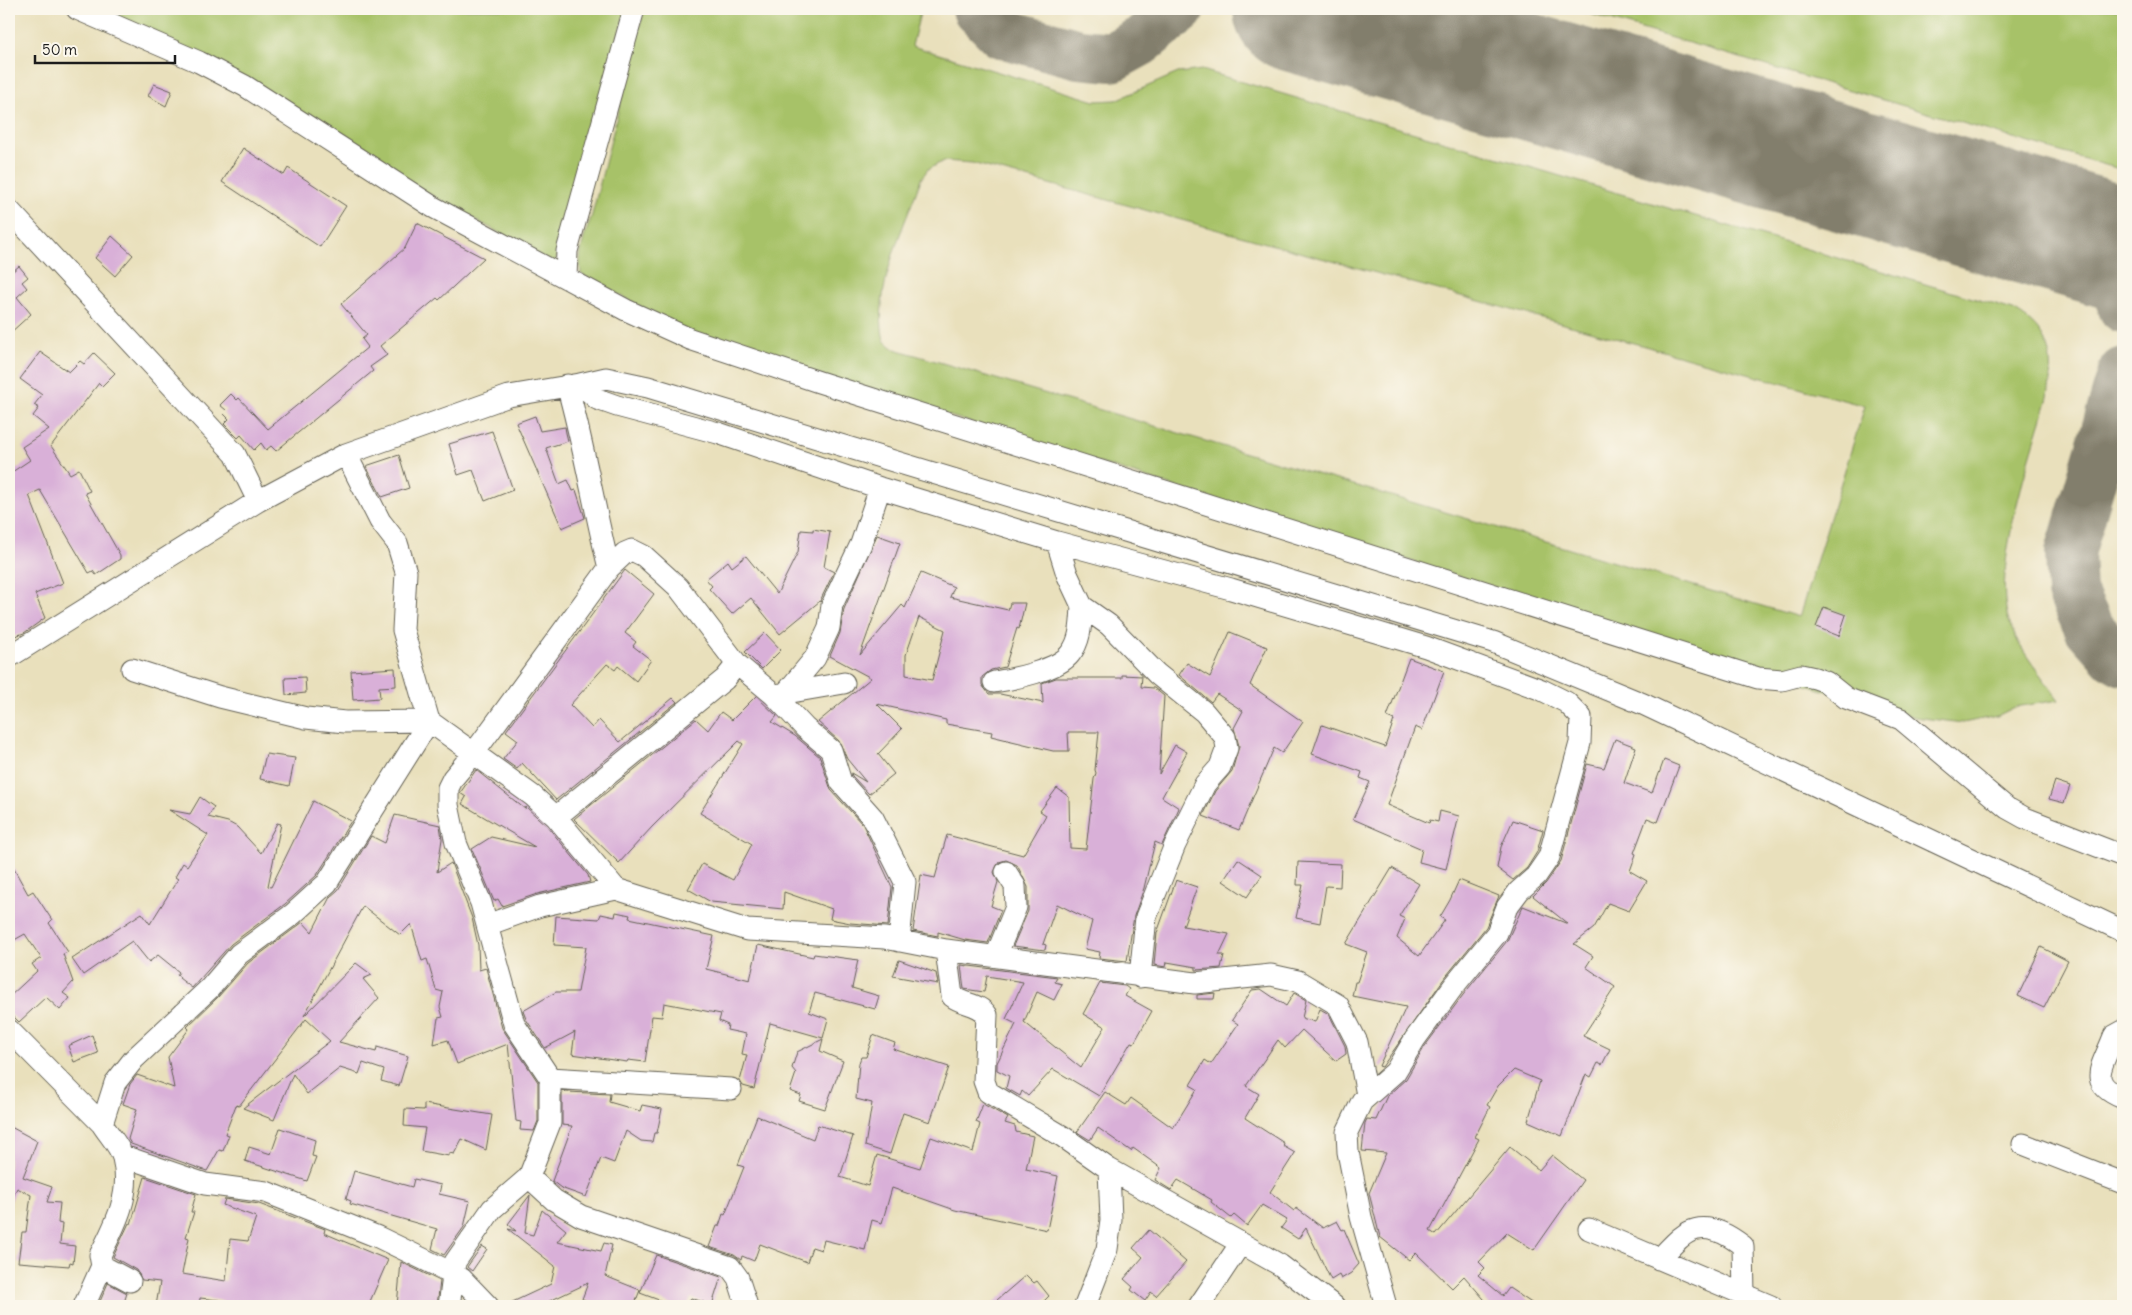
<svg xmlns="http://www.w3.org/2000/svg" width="2132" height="1315" font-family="Delius,sans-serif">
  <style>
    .green { fill: #a7c268; stroke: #626f42; fill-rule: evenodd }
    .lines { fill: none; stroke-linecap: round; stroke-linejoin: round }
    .taxiway { stroke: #827e6c; stroke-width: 50 }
    .runway { stroke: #827e6c; stroke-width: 126 }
    .building { fill: #d9b0d8; fill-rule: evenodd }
    .minor-casing { stroke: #646154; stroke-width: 23 }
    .minor { stroke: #fff; stroke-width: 21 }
  </style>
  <rect width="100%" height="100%" fill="#fbf7ec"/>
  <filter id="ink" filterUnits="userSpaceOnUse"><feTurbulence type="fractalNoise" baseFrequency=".02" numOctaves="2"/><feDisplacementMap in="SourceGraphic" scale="10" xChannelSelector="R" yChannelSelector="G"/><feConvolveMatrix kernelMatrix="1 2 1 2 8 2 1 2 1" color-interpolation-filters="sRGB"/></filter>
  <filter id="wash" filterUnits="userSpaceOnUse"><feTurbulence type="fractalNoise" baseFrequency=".0096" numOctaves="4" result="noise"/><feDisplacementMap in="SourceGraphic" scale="20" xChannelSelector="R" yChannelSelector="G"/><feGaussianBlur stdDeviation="1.12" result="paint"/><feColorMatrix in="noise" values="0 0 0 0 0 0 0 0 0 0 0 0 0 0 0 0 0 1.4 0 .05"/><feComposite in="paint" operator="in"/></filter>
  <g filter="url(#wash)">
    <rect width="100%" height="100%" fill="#e9e0bc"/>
    <!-- green -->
    <path class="green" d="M98 9H626L555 264Z
      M644 9H921L912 46 1095 101 1116 100 1178 73 1202 70 2013 310C2051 331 2054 357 2048 397 2032 454 1988 573 2011 627 2022 654 2042 676 2059 700L2015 707 1997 716 1963 723 1914 717 1773 675 693 335 581 274C577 253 585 235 592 215ZM944 161 972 163 1865 406 1799 617 895 349 884 341C872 289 904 228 921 179L928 169Z
      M1573 9H2123V170L2102 164Z"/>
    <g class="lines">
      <!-- taxiway -->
      <path class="taxiway" d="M977 9 1001 33 1079 54 1112 57 1141 41 1180 9
        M2061 230C2098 256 2109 264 2123 308
        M2123 372 2070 553 2072 592 2089 628 2114 656 2123 661"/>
      <!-- runway -->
      <path class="runway" d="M1296 9 2123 249"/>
    </g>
    <g id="blocks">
      <!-- building -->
      <path class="building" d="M154 84 172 91 166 106 148 96Z
        M243 148 284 175 288 168 346 206 320 247 222 182Z
        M417 223 484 258 439 300 437 298 380 346 387 355 370 367 373 371 276 451 271 446 266 450 261 443 254 450 241 435 238 438 224 424 229 419 223 413 226 410 220 405 231 394 237 400 239 398 268 429 368 347 362 339 367 335 341 304 405 248Z
        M112 236 133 255 115 276 95 258Z
        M9 265 13 271 19 266 28 277 22 282 27 288 17 297 31 314 9 334Z
        M40 352 69 372 80 361 84 364 94 353 115 373 102 386 99 383 51 446 70 474 79 469 90 491 85 493 120 555V559L96 575 93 571 89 573 40 490 29 495 63 583 35 594 45 618 24 633 9 638V474L30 460 22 447 49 429 33 416 39 408 34 405 42 395 20 379Z
        M535 416 540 431 565 427 566 433 568 441 546 448 559 484 568 480 573 491 576 490 585 518 562 528 516 423Z
        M492 431 513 490 485 501 473 470 458 475 449 444Z
        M399 455 409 488 382 497 366 466Z
        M813 529 830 532 824 567 834 572 820 601 780 634 751 598 732 614 709 589 712 586 706 579 728 561 732 567 746 556 777 594 798 552 801 530 813 531Z
        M877 535 900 543 860 655 902 605 905 608 921 573 954 587 950 597 1008 610 1010 603H1025L1019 629 1017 628 1005 667 991 670 982 677V685L989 694H1000L1043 703 1042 683 1056 678H1122V675L1142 676 1141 687 1154 688 1164 696 1159 774 1175 745 1187 752 1162 797 1179 808 1162 845 1155 842 1144 888 1134 916 1127 961 1099 958 1100 952 1085 949 1092 921 1057 904 1043 944 1046 945 1045 950 1013 946 1028 911V887L1017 865 1006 860 999 862 994 872 998 882 991 906 1001 910 988 943 965 940 938 932V936L913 931 921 875 935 878 947 835 1023 855 1046 815 1040 811 1057 788 1069 797 1070 848 1086 849 1094 779 1096 773 1095 770 1099 732H1068L1069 751H1053L991 736 992 732 946 724V720L877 704 902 729 878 754 894 774 869 794 852 776 851 773 866 782 847 759 839 741 818 722 871 678 830 656 840 633 844 609ZM919 617 945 630 932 680 906 675V655Z
        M625 570 654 594 625 633 636 642 633 646 651 660 636 681 618 666 615 670 607 664 570 705 592 728 599 720 620 742 673 698 677 702 556 800 522 763 517 769 503 759 518 740 506 731Z
        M1824 607 1846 615 1839 636 1816 627Z
        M1230 632 1267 647 1250 685 1303 722 1282 753 1274 748 1239 830 1203 816 1215 791 1232 771 1239 746 1234 728 1243 711 1217 694 1211 702 1179 675 1187 663 1210 677Z
        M765 633 781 650 762 669 745 652Z
        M1409 658 1444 671 1422 730 1415 727 1387 805 1429 823 1430 820 1438 822 1440 811 1459 816 1446 869 1419 862 1422 849 1353 819 1370 782 1360 778 1362 772 1312 754 1322 725 1385 747 1394 720 1387 717Z
        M395 668 396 686 379 687 380 698 353 700 351 671Z
        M305 677 306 693 286 695 285 678Z
        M756 696 777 716 772 722 795 736 820 757 831 790 863 825 892 887 888 926 850 923 830 919 832 909 784 892 783 909 711 902 688 889 702 864 733 880 752 844 700 813 743 744 739 741 652 827 619 863 574 819 696 719 708 730 721 712 732 720Z
        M1615 739 1636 747 1624 783 1652 793 1664 760 1679 766 1658 822 1647 818 1634 853 1636 854 1630 871 1647 881 1629 911 1608 903 1594 928 1574 944 1593 956 1586 967 1615 987 1583 1036 1610 1049 1602 1065 1598 1063 1591 1077 1586 1074 1562 1136 1528 1121 1540 1081 1514 1070 1498 1086 1487 1105 1490 1107 1475 1137 1479 1139 1430 1231 1436 1235 1510 1147 1539 1170 1552 1155 1583 1180 1534 1250 1507 1233 1479 1262 1485 1268 1478 1275 1503 1296 1509 1288 1536 1306H1490L1464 1276 1452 1288 1416 1253 1409 1260 1380 1237 1369 1193 1386 1153 1362 1151 1365 1123 1367 1119 1376 1120 1387 1096 1406 1079 1425 1046 1463 995 1507 941 1523 906 1568 924 1533 896 1546 883 1561 861 1587 764 1604 768Z
        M266 754 295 758 289 786 260 779Z
        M476 770 525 809 526 807 547 826 588 875 590 882 537 894 502 906 498 899 494 901 472 849 491 837 535 847 462 804 466 797 460 793Z
        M2055 781 2070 786 2064 803 2049 799Z
        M200 797 214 807 208 817 228 822 237 827 261 853 277 823 281 824 268 886 271 887 313 801 351 821 317 875 285 904 231 944 192 988 179 978 180 977 177 975 179 972 158 955 149 962 132 941 83 975 72 959 142 913 150 924 178 879 175 877 183 863 187 866 208 835 169 810 190 814Z
        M395 815 440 825 442 839 437 872 451 863 472 918 478 945 479 970 486 968 502 1028 538 1082V1121L534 1131 520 1130 521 1122 516 1121 508 1044 457 1064 448 1040 434 1044 438 1018 443 1017 440 1007 443 992 436 990 427 959 422 961 411 924 400 935 363 906 304 1016 356 963 372 975 363 979 379 998 339 1042 376 1052 377 1047 408 1056 399 1086 381 1081 384 1070 363 1063 359 1074 340 1068 307 1094 293 1074 274 1120 243 1108 330 1041 306 1019 239 1106 236 1105 225 1134 229 1135 223 1151 219 1150 207 1171 131 1144 128 1139 137 1109 123 1104 130 1084 137 1075 174 1088 168 1057 189 1029 187 1027 218 997 248 963 303 922 312 932 330 897 338 890 371 836 385 843Z
        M1513 820 1543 830 1537 852 1527 868 1513 880 1497 868 1501 847Z
        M1238 859 1262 875 1247 897 1223 881Z
        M9 860 28 894 33 891 52 920 49 923 68 952 63 954 73 982 63 993 70 998 60 1010 46 997 19 1022 9 1012V997L37 971 32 964 41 958 25 934 9 943Z
        M1298 862 1341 864 1340 887 1326 886 1320 923 1296 918 1303 885H1297Z
        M1392 868 1419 884 1399 916 1405 919 1397 938 1419 956 1445 920 1440 917 1450 900 1459 880 1499 896 1486 927 1443 980 1382 1067 1379 1066 1406 1007 1352 996 1355 982H1357L1367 952 1346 944Z
        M1176 880 1197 887 1183 926 1229 934 1219 955H1224L1221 968 1196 970V967L1167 962 1166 967 1154 965 1157 933Z
        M616 912 630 915 629 918 714 936 706 969 750 980 758 945 813 957 814 954 858 960 852 988 879 996 875 1009 815 993 809 1012 828 1019 823 1038 770 1023 754 1089 743 1086 740 1081 747 1055 742 1054 746 1034 727 1030 728 1025 719 1021 721 1014 664 1003 662 1017 652 1016 645 1062 628 1060 627 1062 572 1054 575 1032 545 1048 526 1019 523 1011 556 992H578L586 947 554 945 556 916 599 919 601 914 615 917Z
        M2041 947 2068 961 2044 1008 2018 996Z
        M899 960 936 973 938 984 893 976Z
        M961 965 1057 977 1055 982 1062 984 1054 1000 1037 992 1024 1022 1081 1068 1105 1027 1083 1014 1100 983 1125 986 1129 989 1125 996 1152 1011 1134 1043 1131 1042 1099 1096 1053 1069 1028 1096 1022 1091 1020 1096 1006 1088 1009 1076 997 1070V1063L1016 1024 1006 1019 1023 982 987 976 984 992 964 989Z
        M1261 989 1286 1006 1294 993 1306 1000 1302 1018 1315 1022 1320 1009 1329 1014 1345 1046 1346 1054 1336 1061 1302 1030 1285 1048 1278 1040 1246 1086 1259 1094 1245 1118 1284 1143 1283 1146 1295 1153 1270 1192 1294 1211 1296 1208 1323 1228 1337 1221 1342 1230 1344 1229 1359 1264 1351 1273 1341 1279 1339 1275 1331 1280 1306 1228 1298 1239 1281 1228 1287 1220 1262 1205 1247 1226 1234 1215 1231 1218 1211 1202 1212 1200 1178 1180 1171 1190 1155 1180 1161 1168 1133 1148 1131 1151 1098 1128 1090 1140 1077 1132 1105 1092 1126 1105 1131 1098 1173 1128 1197 1089 1190 1085 1205 1060 1211 1064 1238 1024 1232 1020 1252 990Z
        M1215 993 1214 999H1197V995Z
        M92 1035 98 1053 74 1062 68 1046Z
        M873 1035 895 1043 893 1049 949 1067 930 1122 903 1113 890 1154 865 1146 872 1103 856 1099 859 1063 861 1057H866Z
        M823 1039 820 1051 843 1061 825 1109 799 1101 801 1095 790 1091 796 1073 792 1068 797 1052Z
        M567 1092 610 1094 609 1102 640 1111 642 1105 662 1109 657 1133H654L652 1142 641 1141 626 1131 614 1163 601 1158 586 1197 561 1188 552 1181 572 1126 562 1125V1093Z
        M424 1104 492 1115 486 1150 462 1139 454 1154 449 1153V1156L421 1151 425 1128 404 1126 405 1109 424 1110Z
        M983 1104 1008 1118 1005 1123 1015 1126 1016 1132 1033 1136 1026 1169 1058 1176 1047 1230 955 1210 892 1188 882 1223 872 1220 865 1250 824 1240 821 1250 812 1247 807 1262 760 1244 754 1261 742 1256 741 1260 734 1255 709 1247 717 1226H719L723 1214 725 1215 744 1167 738 1165 757 1116 813 1139 818 1125 853 1136 840 1177 868 1186 877 1155 920 1168 931 1137 973 1152 980 1124 976 1122Z
        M9 1126 37 1141 23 1177 52 1187 47 1202 60 1203 58 1223 62 1224 60 1244 75 1246 73 1263 70 1262 69 1266 18 1262 22 1232H26L31 1195 17 1188 9 1205Z
        M280 1128 315 1140 312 1156 316 1157 307 1181 245 1161 249 1147 271 1154Z
        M354 1171 412 1187 414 1179 441 1185 439 1194 470 1201 464 1227 444 1255 432 1249 437 1229 350 1204 351 1201 346 1199Z
        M145 1177 196 1194 191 1212H194L186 1237 189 1238 182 1274 226 1281 230 1239 248 1241 256 1217 223 1205 225 1199 259 1204 325 1229 324 1233 388 1260 368 1306H236L218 1300 200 1298 199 1306H156L160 1282 142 1280 136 1270 113 1257 129 1223 131 1224Z
        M530 1195 525 1233 533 1235 542 1210 566 1230 557 1242 601 1251 604 1243 612 1245 605 1276 640 1290 634 1306H600L582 1299 588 1283 539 1306H504L551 1284 555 1266 508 1229 516 1231 508 1224Z
        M1149 1230 1186 1262 1156 1296 1151 1292 1145 1301 1131 1290 1133 1287 1124 1279 1143 1257 1133 1248Z
        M482 1246 487 1249 472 1271 467 1267Z
        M656 1255 721 1277 712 1305 691 1298 687 1306H675L640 1293Z
        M401 1262 440 1281 437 1306H397Z
        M1026 1275 1034 1283 1037 1281 1049 1296 1039 1306H990Z
        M108 1283 127 1293 123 1306H98Z"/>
    </g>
  </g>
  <g filter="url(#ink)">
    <use href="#blocks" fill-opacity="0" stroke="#646154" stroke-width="1"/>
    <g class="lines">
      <defs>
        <path id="minor" d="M77 9 199 62 245 86 433 207 626 310 690 339 819 382 1758 678 1782 680 1801 675 1815 678 1826 682 1846 698 1901 719 2007 808 2025 818 2123 856
          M9 210 235 454 258 501
          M566 278 567 251 634 9
          M580 384 606 378 648 387 1493 642 1643 704 2123 931
          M567 385C584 445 594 508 609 568
          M346 454 380 521 397 543 406 572 403 630 429 721
          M1057 542 1067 574 1082 606 1109 625 1157 674 1204 712 1225 737 1227 748 1220 767 1205 784 1175 845 1146 917 1140 977
          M9 657 258 501 346 454 509 396 580 384 597 399 617 406 718 433 880 488 1057 542 1231 589 1426 647 1542 690 1566 702 1581 717 1580 743 1549 857 1536 876 1519 891 1507 907 1497 933 1453 987 1415 1039 1395 1072 1362 1101 1347 1132 1348 1152 1361 1217 1386 1306
          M132 669 220 697 306 718 345 722 429 721 533 796 556 817 616 889 747 930 885 938 946 950 1195 983 1271 975 1298 981 1338 1005 1357 1042 1367 1095
          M994 682C1013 679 1058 670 1070 654 1081 641 1081 623 1082 606
          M786 693 815 658 829 628 832 605 861 544 880 488
          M780 694 844 683
          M556 817 725 679 737 664
          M487 925 540 906 616 889
          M946 950 952 996C963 1005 979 1003 987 1015L984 1081 988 1092 1062 1136 1109 1169 1280 1265 1334 1306
          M996 956 1016 907 1015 886 1006 872
          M9 1030 102 1124
          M2123 1031 2114 1036C2103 1066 2085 1083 2123 1098
          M550 1078 731 1089
          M2023 1144 2123 1183
          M123 1156 205 1184 266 1192 378 1237 452 1273 462 1279 488 1306
          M529 1177 554 1200 581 1216 730 1267 738 1278 747 1306
          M1589 1229 1771 1306
          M1659 1259C1668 1251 1678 1237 1689 1232 1708 1222 1729 1235 1743 1246L1744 1295
          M130 1281 102 1266 100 1255C116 1224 132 1193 123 1158 120 1146 108 1134 102 1124L115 1083 134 1059 209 989 239 954 293 914 327 883 429 721
          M84 1306 102 1266
          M449 1306 455 1262 492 1209 529 1177 550 1123V1078L514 1024 481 903 456 843 448 805V788L453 778 474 753 609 568 625 553 632 550 644 556 678 587 737 664 774 695 805 728 831 750 841 782 873 818 905 882 899 941
          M1085 1306 1107 1249 1111 1220 1109 1169
          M1199 1306 1241 1243"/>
      </defs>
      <!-- minor casing -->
      <use href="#minor" class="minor-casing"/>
      <!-- minor -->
      <use href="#minor" class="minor"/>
    </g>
  </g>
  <!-- margin -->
  <rect width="2132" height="1315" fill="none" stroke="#fbf7ec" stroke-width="30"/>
  <!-- scale -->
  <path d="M35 55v8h140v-8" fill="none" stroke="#1c1c1c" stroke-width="2.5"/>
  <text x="42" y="55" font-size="15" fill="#1c1c1c" stroke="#fbf7ec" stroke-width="4" paint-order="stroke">50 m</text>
</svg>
